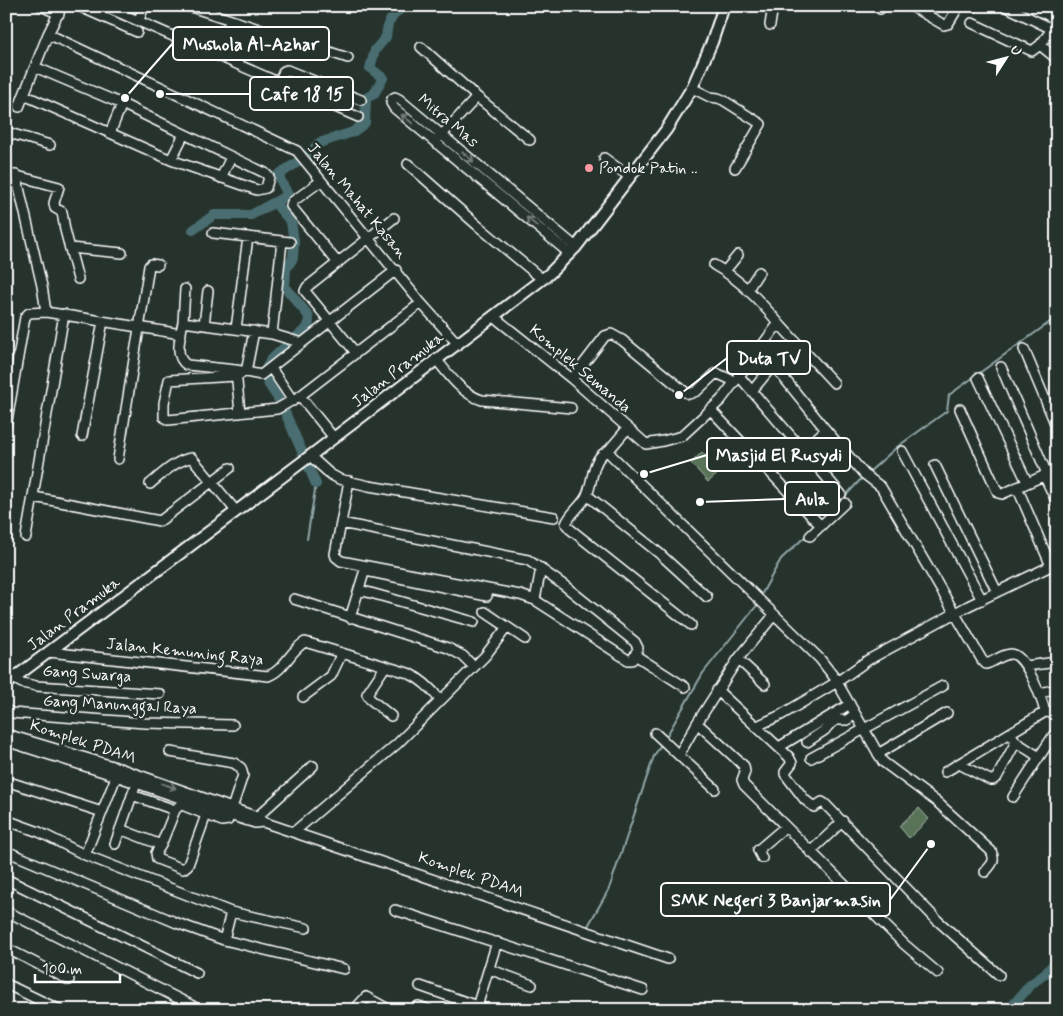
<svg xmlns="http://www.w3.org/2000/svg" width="1063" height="1016" font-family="Mynerve,sans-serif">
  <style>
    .green { fill: #597358; stroke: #acb9ac }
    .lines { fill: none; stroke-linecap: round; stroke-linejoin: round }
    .stream { stroke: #92a7a9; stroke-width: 2 }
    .river { stroke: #496d6f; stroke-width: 10 }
    .minor-casing { stroke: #fff; stroke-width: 12 }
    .major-casing { stroke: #fff; stroke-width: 14 }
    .minor { stroke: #26332d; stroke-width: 9 }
    .major { stroke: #26332d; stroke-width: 10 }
    .oneway { stroke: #727a76 }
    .poi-dot { fill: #ff9aa2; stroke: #26332d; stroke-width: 2 }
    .labels { text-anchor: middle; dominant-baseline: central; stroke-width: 5; stroke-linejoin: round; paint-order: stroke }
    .street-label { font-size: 16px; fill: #fff; stroke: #26332d }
    .poi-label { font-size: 16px; fill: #fff; stroke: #26332d; text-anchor: start }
    .leader { fill: none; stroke: #fff; stroke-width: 2 }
    .callout-dot { fill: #fff; stroke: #26332d; stroke-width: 2 }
    .callout { fill: #26332d; stroke: #fff; stroke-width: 2 }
    .callout-label { font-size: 18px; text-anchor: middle; font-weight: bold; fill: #fff }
  </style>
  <rect width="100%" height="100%" fill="#26332d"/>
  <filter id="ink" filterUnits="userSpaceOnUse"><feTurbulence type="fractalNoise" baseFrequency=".02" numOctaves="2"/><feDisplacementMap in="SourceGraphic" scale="10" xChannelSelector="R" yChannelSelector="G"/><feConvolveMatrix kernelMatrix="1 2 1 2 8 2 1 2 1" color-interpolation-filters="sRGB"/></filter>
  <g filter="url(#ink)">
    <!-- green -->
    <path class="green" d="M702 452 720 472 708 482 691 463Z
      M919 808 929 819 909 838 899 826Z"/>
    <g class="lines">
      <!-- stream -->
      <path class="stream" d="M978 374 1057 317
        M868 473 897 447 947 411 949 395 974 377
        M838 504 862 478
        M307 539 316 484
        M760 597 781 559 807 535
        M666 737 703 673 758 604
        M588 926 609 889 654 756 662 743"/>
      <!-- river -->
      <path class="river" d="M275 203 291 222 294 241 293 258 286 269 285 287 308 315 309 321 308 327 271 359 265 371 268 383 281 403 316 484
        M193 230 214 215H251L288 195 278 175 307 156 319 143 353 132 365 123 366 98 374 94 383 78 370 68 375 50 386 37 388 24 395 13 406 6
        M1009 1010 1030 985 1046 973 1057 959"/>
      <defs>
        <path id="minor" d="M41 6 59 14
          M62 6 48 34 297 151 421 303 457 343
          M78 6 137 32
          M104 6 358 117
          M188 6 348 58
          M911 6 944 25 948 24 959 6
          M971 6H975
          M1005 6 1052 29
          M880 9 882 6
          M139 20 144 6
          M972 23 1032 51 1040 45 1057 23
          M770 25 773 6
          M1040 45 1057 59
          M421 47 477 97 530 140
          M218 55 230 21
          M279 82 284 71 287 70 361 100
          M692 88 710 97 718 98 723 100 761 124 735 168
          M24 95 171 160 257 190 266 188 269 177 265 173 122 104 35 67
          M19 107 48 34
          M6 132 50 145
          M110 133 122 104
          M439 138 477 97
          M604 158 630 177
          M171 160 184 134
          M408 164 477 225 542 279
          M6 173 59 187 54 203 55 208 62 212 65 230 78 279
          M16 175 42 286 46 312
          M221 178 231 157
          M321 181 292 202 291 206 338 263
          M213 233 290 242
          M70 248 122 253
          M570 254 394 108 391 103 392 99 395 97 399 99 576 247
          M714 265C741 280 761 302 781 326
          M725 271 738 255
          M748 289 759 272
          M493 316 572 379 646 444 663 441 682 436 721 400 775 328 781 326 782 327 834 383
          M183 322 272 334 302 343 261 375 236 370 187 365C173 357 181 335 183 322Z
          M183 322 185 289
          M204 325 208 291
          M236 329 248 237
          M272 334 282 241
          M302 343 396 270
          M1024 349 1057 428
          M356 353 305 291 307 287 394 218
          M436 359C449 375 462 394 482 400L571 408
          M1001 367 1047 474
          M271 368 293 401
          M236 371 240 413
          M245 372 236 376 169 380 164 403V417L168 420 277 409 300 396 421 303
          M246 372 254 331
          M738 375 841 494
          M978 378 1027 482
          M572 379 605 336 611 334 622 340 685 392 689 394 697 391 716 373 734 381
          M752 391 770 369 775 367 826 430 864 474 881 487 982 660 986 664C994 662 1002 654 1011 654 1026 654 1042 700 1045 712L945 772
          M300 396 334 438
          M710 409 821 526
          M960 409 998 493 1002 494 1057 470
          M6 426 25 317 29 313 46 312 181 334
          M627 429 609 450 611 455 820 659 834 677 883 762 937 802 991 851C996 861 992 864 985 872
          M82 436 103 321
          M609 450C591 458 594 479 587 495 582 506 570 513 566 524L570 529 691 625
          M802 450 826 430
          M902 451 982 600
          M310 456 330 474 339 479 369 486 554 517
          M118 459 149 266 151 264 158 265
          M935 465 997 592
          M1044 475 1057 503
          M349 481 341 523 528 560 565 586 635 642 638 648 635 655 685 687
          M150 484C161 475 177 459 192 458L236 511
          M1017 487 1051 566
          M587 495 660 554 707 597
          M34 497 160 521 230 468
          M341 523 335 554 336 557 341 561 520 595 535 600 628 660H632L635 655
          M810 536 845 503
          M26 537 64 314
          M360 590 474 622
          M294 599 448 648 463 656 474 667
          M535 600 541 568
          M485 612 525 639
          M350 618 364 573 366 571 487 596
          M49 652 268 676C285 670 290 650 305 642L408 673C421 679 431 688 440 700
          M738 659 765 684
          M1026 666 1057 662
          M385 667 367 694 370 699 391 716
          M13 678 22 683 36 686 160 694
          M717 690 789 757 792 763 785 772V774L805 800 814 807 822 802 825 804 937 920 999 975
          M1040 693 1057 689
          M303 697 331 676 342 653
          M6 710 11 713 145 723 233 725
          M1045 712 1057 713
          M697 723 744 766 745 772 742 780 744 785 904 944 938 973
          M757 726 781 715 837 682 868 660 968 606 1057 563
          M655 733 715 789
          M6 734 119 768 257 817 263 822 668 959
          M6 741 116 776 229 815 255 823 263 822
          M807 742 825 730 828 726 836 720H847L855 714
          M779 747 850 704
          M878 754 947 713
          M679 755 697 723 738 659 774 615
          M1039 757 1057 730
          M811 758 943 686
          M959 764 990 780H993L997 777 1016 742 1010 733
          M6 781 102 812
          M132 795 175 810 180 805H182L222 821 228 820 243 775 241 768 234 763 170 752
          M1013 797 1039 757 1016 742
          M6 820 39 832 85 855 231 912 306 928
          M256 820 257 817 313 766
          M120 829 161 845 156 853 157 859 183 869 188 865 206 815
          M294 832 397 744 485 656 507 627
          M115 844 134 790
          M161 845 175 810
          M6 851 177 923 224 940
          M810 852 843 821
          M85 855 118 772
          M762 858 758 850 785 827
          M6 879 197 973
          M395 910 643 990
          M6 911 193 1006
          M231 912 224 940 344 969
          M6 948 69 980
          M489 969 532 985
          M6 984 60 1010
          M420 986 480 1007
          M354 1010 366 997 390 1010
          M416 1010 418 1006 429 1010
          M483 1010 479 1004V1000L497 942"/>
        <path id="major" d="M6 684 310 456 549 274 576 247 666 130 692 88 712 42 724 6"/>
      </defs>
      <!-- minor casing -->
      <use href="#minor" class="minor-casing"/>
      <!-- major casing -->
      <use href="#major" class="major-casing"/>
      <!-- minor -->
      <use href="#minor" class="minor"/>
      <!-- major -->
      <use href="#major" class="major"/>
    </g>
    <!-- one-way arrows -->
    <defs><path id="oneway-shaft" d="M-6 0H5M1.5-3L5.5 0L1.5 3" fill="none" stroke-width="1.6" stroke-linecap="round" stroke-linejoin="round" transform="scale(1.25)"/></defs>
    <g class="oneway">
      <use href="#oneway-shaft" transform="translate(407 119) rotate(-141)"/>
      <use href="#oneway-shaft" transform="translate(468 157) rotate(40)"/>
      <use href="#oneway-shaft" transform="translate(532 222) rotate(-140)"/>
      <use href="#oneway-shaft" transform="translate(169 786) rotate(19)"/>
    </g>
  </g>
  <!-- markers -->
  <circle class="poi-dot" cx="589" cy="168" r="5"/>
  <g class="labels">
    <!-- street labels -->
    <g class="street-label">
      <text transform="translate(448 121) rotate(40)">Mitra Mas</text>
      <text transform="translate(357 201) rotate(50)">Jalan Mahat Kasan</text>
      <text transform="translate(580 369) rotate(40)">Komplek Semanda</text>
      <text transform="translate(398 370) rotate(-38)">Jalan Pramuka</text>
      <text transform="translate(74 614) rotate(-37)">Jalan Pramuka</text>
      <text transform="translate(185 652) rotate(6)">Jalan Kemuning Raya</text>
      <text transform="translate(87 674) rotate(4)">Gang Swarga</text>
      <text transform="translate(120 705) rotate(3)">Gang Manunggal Raya</text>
      <text transform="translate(83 742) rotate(18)">Komplek PDAM</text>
      <text transform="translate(471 875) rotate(19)">Komplek PDAM</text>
    </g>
    <!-- poi labels -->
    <g class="poi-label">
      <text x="599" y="168">Pondok Patin ..</text>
    </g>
  </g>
  <!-- callouts -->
  <path class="leader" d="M125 98L173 43M160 94L250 94M679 395L727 358M644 474L707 455M700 502L785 499M931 844L890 900"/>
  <g class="callout-dot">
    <circle cx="125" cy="98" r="5"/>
    <circle cx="160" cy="94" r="5"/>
    <circle cx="679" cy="395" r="5"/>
    <circle cx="644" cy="474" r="5"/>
    <circle cx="700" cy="502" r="5"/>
    <circle cx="931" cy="844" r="5"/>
  </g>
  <g class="callout">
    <rect x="173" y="27" width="156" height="33" rx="5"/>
    <rect x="250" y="77" width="103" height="33" rx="5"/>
    <rect x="727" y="341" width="83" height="33" rx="5"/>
    <rect x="707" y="438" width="143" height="33" rx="5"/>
    <rect x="785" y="482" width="54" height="33" rx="5"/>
    <rect x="661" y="883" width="229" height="33" rx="5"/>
  </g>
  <g class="callout-label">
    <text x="251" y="50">Mushola Al-Azhar</text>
    <text x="302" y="100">Cafe 18 15</text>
    <text x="769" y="364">Duta TV</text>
    <text x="779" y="461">Masjid El Rusydi</text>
    <text x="812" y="505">Aula</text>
    <text x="776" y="906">SMK Negeri 3 Banjarmasin</text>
  </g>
  <!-- margin -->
  <rect width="1063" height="1016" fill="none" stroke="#26332d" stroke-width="25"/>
  <rect x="12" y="12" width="1038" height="991" fill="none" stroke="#fff" stroke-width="2" filter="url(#ink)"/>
  <!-- north arrow -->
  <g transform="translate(1006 58) rotate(54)" stroke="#26332d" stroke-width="4" paint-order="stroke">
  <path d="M0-4L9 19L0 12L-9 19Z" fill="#ffffff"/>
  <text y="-8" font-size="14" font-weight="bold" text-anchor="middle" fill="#ffffff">U</text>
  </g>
  <!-- scale -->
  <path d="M35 974v8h85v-8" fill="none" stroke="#ffffff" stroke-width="2.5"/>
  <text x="42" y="974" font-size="15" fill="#ffffff" stroke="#26332d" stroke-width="4" paint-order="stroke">100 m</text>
</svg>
